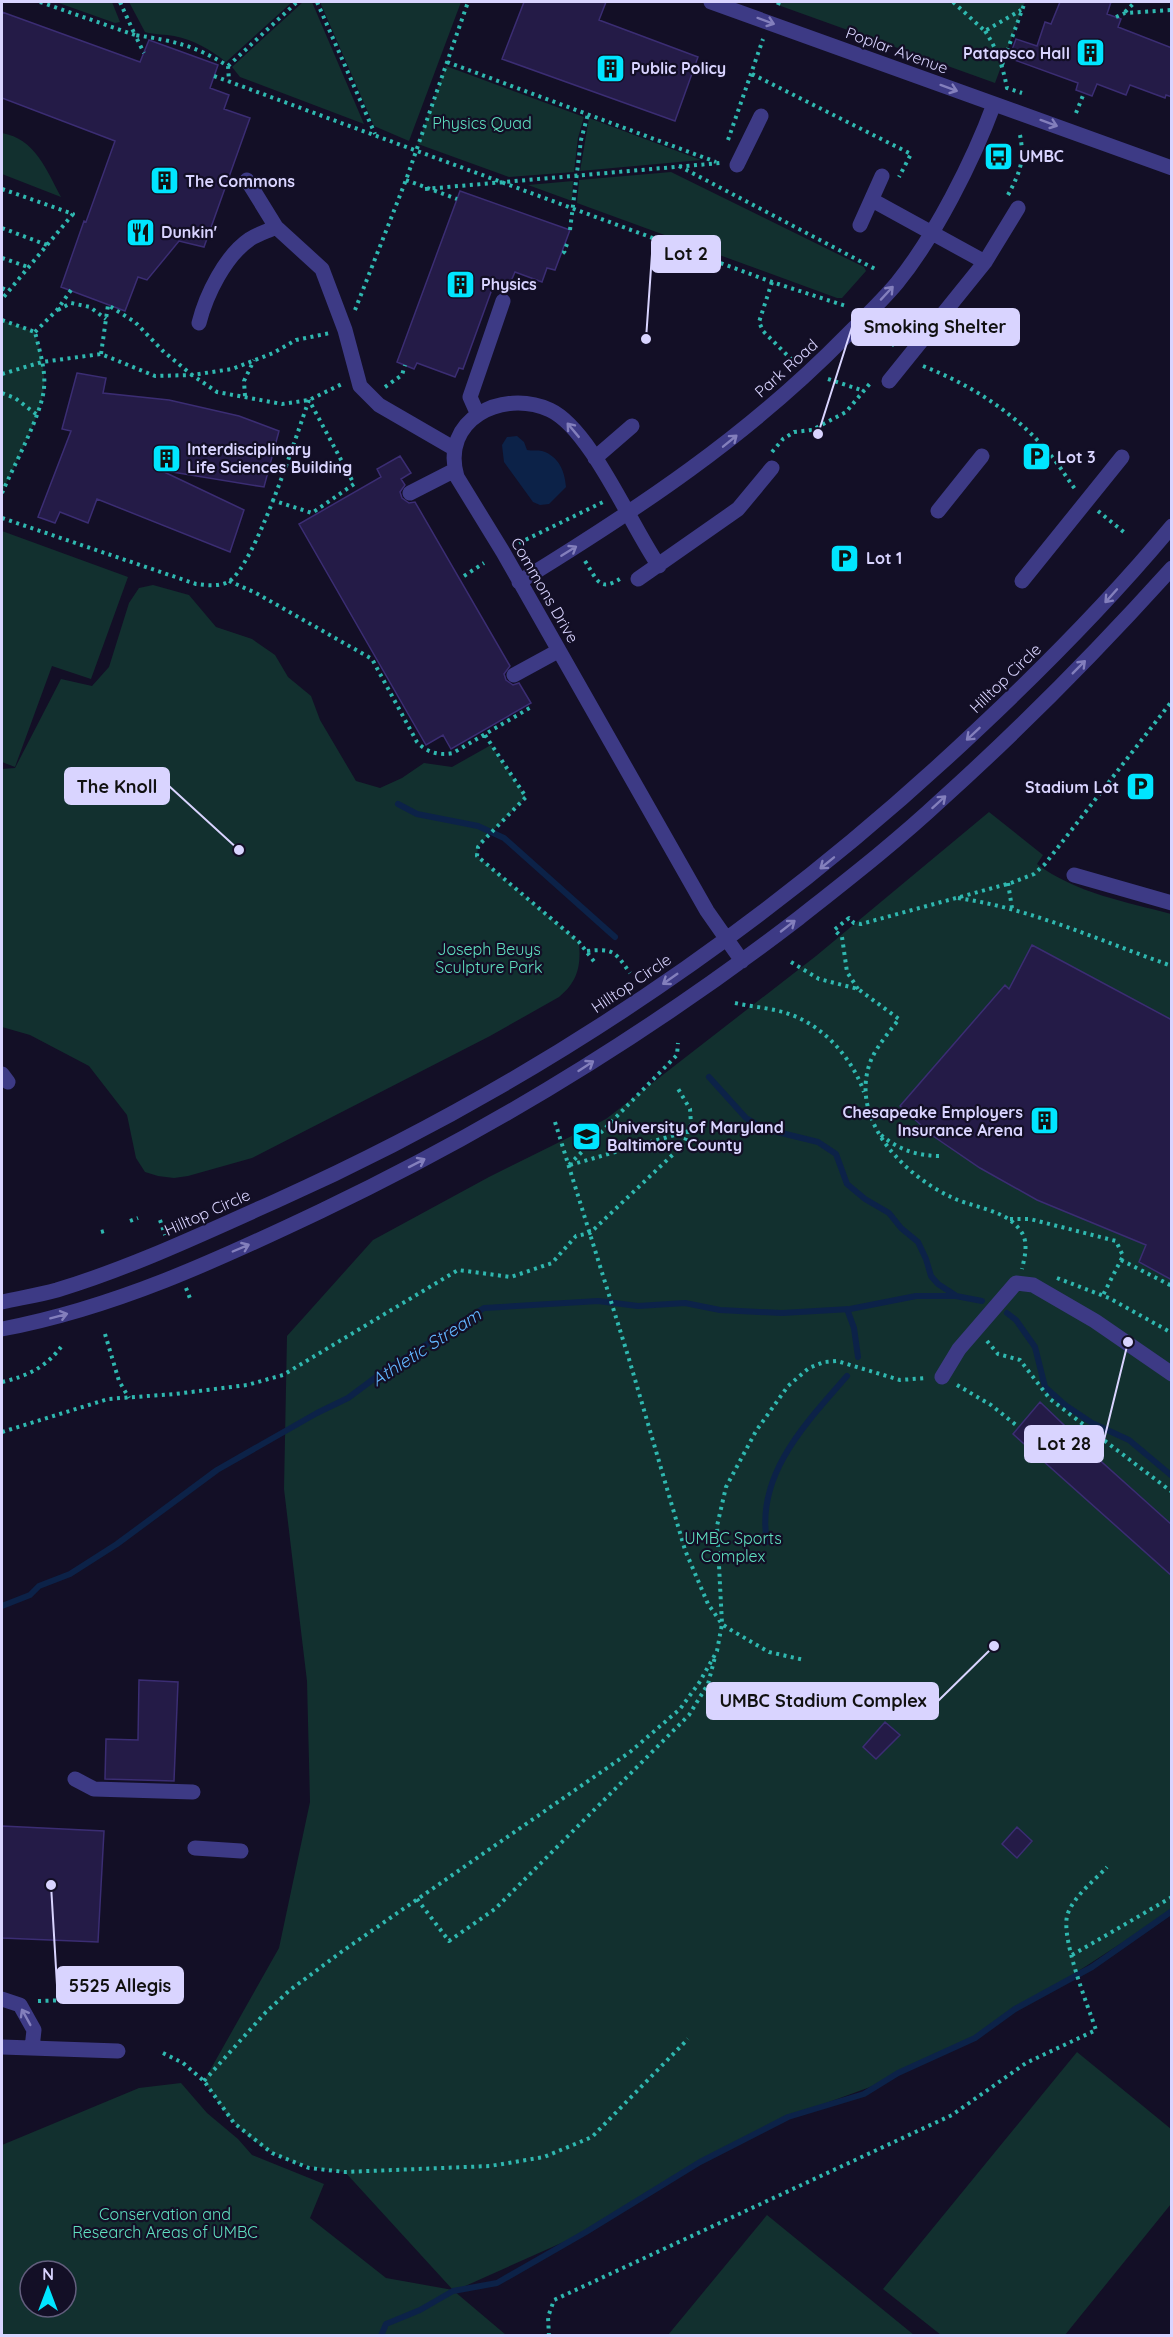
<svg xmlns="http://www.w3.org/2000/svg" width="1173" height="2337" font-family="Quicksand,sans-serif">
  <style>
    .green { fill: #12302f; fill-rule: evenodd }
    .water { fill: #0c2248 }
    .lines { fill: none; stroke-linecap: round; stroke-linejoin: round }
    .stream { stroke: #0c2248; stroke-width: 6 }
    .building { fill: #241b47; stroke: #3b2d73; stroke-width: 1.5 }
    .path { stroke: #2fb8b0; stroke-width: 4; stroke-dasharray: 3 4.5; stroke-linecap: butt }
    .minor { stroke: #3d3a85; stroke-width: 15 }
    .oneway { stroke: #837fbc }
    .labels { text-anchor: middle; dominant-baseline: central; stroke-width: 4.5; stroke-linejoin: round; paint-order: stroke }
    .street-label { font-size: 16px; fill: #d9d4ff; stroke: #130f26 }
    .poi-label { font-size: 16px; font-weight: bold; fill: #d9d4ff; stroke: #130f26; text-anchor: start }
    .park-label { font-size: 16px; fill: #5fe0c0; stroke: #130f26 }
    .water-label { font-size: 18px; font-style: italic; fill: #62b6ff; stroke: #130f26 }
    .leader { fill: none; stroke: #d9d4ff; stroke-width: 2 }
    .callout-dot { fill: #d9d4ff; stroke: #130f26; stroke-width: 2 }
    .callout { fill: #d9d4ff; stroke: #d9d4ff; stroke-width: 2 }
    .callout-label { font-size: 18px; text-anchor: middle; font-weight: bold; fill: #111 }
  </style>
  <rect width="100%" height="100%" fill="#130f26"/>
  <!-- green -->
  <path class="green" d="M56 2H112L120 22 115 23Z
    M129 2H292L226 62C211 50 194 40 174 36 165 34 155 35 145 32Z
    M303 2H312L364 124 240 77 232 67Z
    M320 2H461L409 141 374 126Z
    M779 2H1025L995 83 778 5Z
    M446 66 584 117 578 138 574 172 509 177 418 144Z
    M589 118 701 160 580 171Z
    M2 133C35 139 46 169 61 197L2 174Z
    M671 172 864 267 866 271 842 298H837L577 203 579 180Z
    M573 181 572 201 528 185Z
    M2 320 35 332C39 349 46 370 44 388 42 414 13 467 2 493Z
    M2 531 128 577 91 679 52 666 15 767 2 762Z
    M153 585 189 595 216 627 252 639 275 655 288 677 311 696 320 720 356 781 380 788 402 778 424 763 452 767 491 745 526 797 481 843 478 847 477 856 579 942C581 966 578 981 559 997L490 1036 252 1158 188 1176 174 1178 158 1176 145 1172 136 1158 127 1115 89 1066 30 1035 2 1027V769L15 768 61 679 92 686 109 667 129 603 139 588Z
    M989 812 1043 855 1037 864C1075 893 1127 902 1171 914V1911L975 2038 881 2083 788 2117 712 2155 586 2232 454 2291 506 2335 2 2336V2145L139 2088 181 2083 207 2113 238 2139 252 2155 324 2184 310 2218 386 2278 453 2290 345 2172C299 2167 268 2157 235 2124 223 2112 214 2095 204 2081L279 1948 310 1802 307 1681 284 1489 287 1336 373 1240 489 1177 606 1119 816 956ZM30 2271H66V2307H30Z
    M1077 2052 1171 2129V2204L1065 2335H941L883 2289Z
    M767 2215 914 2335H668Z"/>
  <!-- water -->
  <path class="water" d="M517 436 524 442 527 450C532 451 538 450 542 451 559 456 565 472 566 487L549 504 540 505 533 502 504 462 502 445 507 437Z"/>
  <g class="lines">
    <!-- stream -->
    <path class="stream" d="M398 804 417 814 478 826 504 838 615 937
      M709 1077 746 1118 765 1129 818 1142 836 1154 847 1184 865 1199 889 1213 901 1228 918 1242 926 1259 931 1276 938 1284 955 1295
      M847 1309 854 1328 858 1357
      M1007 1313 1016 1320 1035 1347 1045 1387 1065 1405 1092 1423 1129 1440 1172 1476
      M767 1542C755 1475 806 1423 847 1376
      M2 1606 30 1595 39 1586 70 1574 117 1544 217 1470 317 1413 348 1398 383 1372 484 1308 598 1301 638 1306 685 1303 720 1310 782 1313 850 1309 916 1296H956L982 1301
      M381 2336 386 2324 420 2310 453 2291 497 2283 586 2232 700 2162 788 2117 864 2094 898 2073 975 2038 1015 2009 1092 1967 1172 1911"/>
  </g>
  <!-- building -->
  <path class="building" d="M524 2H606L599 20 698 57 675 121 502 59Z
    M1060 2H1111L1107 14 1121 19 1118 27 1172 48V97L1166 95 1165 98 1130 85 1126 95 1097 84 1092 96 1076 90 1078 83 1009 58 1016 39 1037 46 1045 22 1051 24Z
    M2 12 140 62 149 40 218 65 210 88 229 95 224 109 250 118 204 247 179 241 147 280 138 277 125 311 61 287 84 221 86 222 115 141 2 98Z
    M460 191 570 230 555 270 547 268 542 282 515 272 509 286 495 281 463 369 459 368 455 377 417 363 414 369 397 362Z
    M77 373 106 378 103 393 169 400 239 416 279 431 264 487 160 470 244 510 230 552 97 499 88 523 60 512 55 523 38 517 71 431 62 429Z
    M400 456 411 473 401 479 405 485 400 492 402 498 409 503 415 502 510 666 504 674 506 680 513 685 519 683 531 703 451 749 443 735 426 745 299 524 381 477 377 469Z
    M1032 945 1172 1020V1280L1139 1262 1146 1245 1037 1200 980 1168 933 1136 900 1106 1005 985 1009 989Z
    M1040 1402 1065 1426 1064 1428 1172 1525V1576L1013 1434Z
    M139 1680 178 1682 174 1781 105 1779 106 1739 138 1740Z
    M885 1722 900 1735 876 1759 863 1747Z
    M2 1826 104 1831 98 1942 2 1938Z
    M1017 1827 1032 1841 1017 1858 1002 1844Z"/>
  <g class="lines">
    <!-- path -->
    <path class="path" d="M40 2 135 35 144 53
      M120 2 135 35C174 41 194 45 228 66L229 81
      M317 2 375 134
      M953 2 985 31 1021 10
      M778 5 779 2
      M1125 12 1135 2
      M1116 17 1125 13 1172 10
      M985 31C997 49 1003 67 1007 88L1022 93
      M447 62 716 162
      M1002 65 1025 2
      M228 66 297 2
      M752 74 911 154 899 177
      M214 76 772 282 846 306
      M1076 113 1084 93
      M728 140 763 39
      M679 166 877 270
      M406 180 457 199
      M2 189 73 214 2 299
      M425 189 720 163
      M1008 195C1020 172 1025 161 1020 135
      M2 228 47 245
      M570 230 581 140 588 114
      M567 244 564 252 569 256
      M2 258 28 267
      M772 282 759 322 763 331 792 360
      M2 288 8 291
      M58 310 71 303 90 307 106 319
      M355 310 406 180 468 2
      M2 320 35 332C39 349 46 370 44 388 42 414 13 467 2 493
      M875 329 896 347
      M35 332 57 310 71 290
      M101 354 108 305 135 322 163 351 192 375 232 369 273 353 296 340 330 333
      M923 366C971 385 1014 412 1048 452 1058 463 1066 477 1075 489
      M2 374 42 362 101 354 155 376 192 375 217 392 282 404 309 400 344 383
      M828 379 864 391
      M385 387 402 375 405 365
      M2 393 15 398 36 414
      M245 396 244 381 254 360
      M772 452 783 439 794 432 812 430 846 412 872 381
      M272 500 312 513 354 484 309 400
      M1098 511 1125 533
      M2 518 196 584C206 585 218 587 228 582 255 567 297 433 309 400
      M519 543 603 502
      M585 561C598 581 599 593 623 577
      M464 576 484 563
      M229 581 256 593 372 659 417 742C426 752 439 756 453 753L533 706
      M485 735 526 797 481 843 478 847 477 856 579 942 596 964
      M1008 883 1012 908
      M958 898C1033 909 1100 941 1172 966
      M587 951C614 948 615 952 630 973
      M791 962 819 979 858 989 899 1019C890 1031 877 1046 871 1060 848 1118 902 1174 951 1197 973 1208 1005 1209 1020 1230 1029 1241 1025 1256 1022 1269
      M858 989 847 972 842 937 834 930 849 918 854 923 861 924 1011 883 1034 874 1045 864 1172 701
      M735 1003C753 1007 772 1008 789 1014 824 1026 852 1058 864 1092
      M555 1122 629 1359 685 1550 708 1604 722 1624 731 1630 769 1652 804 1660
      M881 1135C899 1150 918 1156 941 1156
      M569 1165 677 1055 678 1043
      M570 1165 689 1131
      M1010 1219H1030L1116 1241 1123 1256 1103 1295
      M160 1220 165 1235
      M130 1221 138 1218
      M101 1232 108 1230
      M1121 1260 1172 1286
      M1057 1278 1109 1298 1172 1333
      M186 1288 191 1301
      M105 1334 119 1381 129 1398
      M987 1341 998 1354 1020 1360 1050 1399 1172 1492
      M2 1382C27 1376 45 1368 61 1347
      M957 1385 991 1405 1016 1425
      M2 1432 108 1399 175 1394 247 1385 283 1375 458 1270 511 1277 552 1263 576 1236 590 1233 684 1144 691 1124 690 1109 677 1087
      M417 1899 449 1941 495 1909 689 1715 708 1684 715 1657
      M1072 1955 1172 1897
      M38 2001 67 2000
      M163 2053 183 2063 204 2081 234 2123 272 2153 309 2168 345 2172 490 2166 544 2157 592 2137 688 2039
      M204 2081 266 2012 290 1990 344 1950 630 1752 680 1709 699 1683 717 1651 722 1624 717 1526 726 1487 756 1431 788 1386 809 1368 824 1362 837 1361 900 1380 927 1378
      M549 2336 548 2317 554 2300 952 2115 1026 2063 1096 2030C1088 2006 1059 1935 1068 1913 1075 1895 1094 1881 1107 1867"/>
    <!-- minor -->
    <path class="minor" d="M711 2 1172 168
      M737 165 761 116
      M247 180 276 227 322 269 345 330 360 386 379 405 455 449
      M872 200 985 262
      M860 225 882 176
      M199 323C206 295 225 256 250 239 258 234 268 231 276 227
      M889 381 985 262 1018 208
      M478 415 470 397 503 301
      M595 458 632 426
      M410 493 455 470
      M938 511 982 456
      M659 566C632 528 591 429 550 410 502 388 440 420 457 477L503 552 707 911 742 961
      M638 579 738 509 772 468
      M1022 581 1122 457
      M519 582C638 509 748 436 846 336 863 319 881 302 897 283 935 236 973 161 994 104
      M514 675 558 651
      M1074 875 1172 903
      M2 1074 8 1082
      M2 1302C20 1298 39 1295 57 1290 133 1267 204 1233 276 1201 539 1083 770 926 979 728 1047 664 1112 598 1172 526
      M2 1329C114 1308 218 1260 321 1211 491 1130 649 1033 799 918 847 880 896 842 941 800 1022 727 1099 649 1172 568
      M942 1377 959 1349 1016 1283 1033 1285 1095 1321 1172 1374
      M75 1779 94 1789 193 1792
      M195 1848 241 1851
      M2 1999 20 2005 34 2030 32 2048
      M2 2047 118 2051"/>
  </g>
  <!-- one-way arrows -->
  <defs><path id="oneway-shaft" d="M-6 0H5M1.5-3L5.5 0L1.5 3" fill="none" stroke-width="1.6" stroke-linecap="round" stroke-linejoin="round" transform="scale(1.5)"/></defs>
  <g class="oneway">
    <use href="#oneway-shaft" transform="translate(766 21) rotate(20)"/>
    <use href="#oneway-shaft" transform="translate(949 88) rotate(20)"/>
    <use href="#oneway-shaft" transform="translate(1049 123) rotate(20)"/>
    <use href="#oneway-shaft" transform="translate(887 293) rotate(-47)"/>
    <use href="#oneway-shaft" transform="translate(573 430) rotate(-130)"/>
    <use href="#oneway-shaft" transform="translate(730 441) rotate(-39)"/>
    <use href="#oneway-shaft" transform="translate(569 551) rotate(-32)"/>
    <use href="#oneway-shaft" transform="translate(1111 596) rotate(132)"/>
    <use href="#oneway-shaft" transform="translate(1079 667) rotate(-45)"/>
    <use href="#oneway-shaft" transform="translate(973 734) rotate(137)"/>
    <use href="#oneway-shaft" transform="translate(939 802) rotate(-42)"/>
    <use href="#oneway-shaft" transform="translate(827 863) rotate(141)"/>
    <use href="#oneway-shaft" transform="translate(788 926) rotate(-38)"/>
    <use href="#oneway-shaft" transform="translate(670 979) rotate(145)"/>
    <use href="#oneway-shaft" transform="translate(586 1066) rotate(-33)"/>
    <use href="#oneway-shaft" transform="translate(417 1163) rotate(-27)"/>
    <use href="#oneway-shaft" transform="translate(241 1248) rotate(-23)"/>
    <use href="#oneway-shaft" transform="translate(59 1316) rotate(-15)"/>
    <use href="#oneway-shaft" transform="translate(26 2017) rotate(-119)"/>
  </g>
  <!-- icons -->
  <defs>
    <symbol id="building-square" viewBox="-11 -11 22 22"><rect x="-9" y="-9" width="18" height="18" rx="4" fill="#00e5ff" stroke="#130f26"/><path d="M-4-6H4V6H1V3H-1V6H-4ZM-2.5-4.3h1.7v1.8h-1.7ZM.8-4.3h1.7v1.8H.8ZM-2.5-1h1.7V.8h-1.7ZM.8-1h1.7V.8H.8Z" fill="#111"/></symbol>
    <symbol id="bus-square" viewBox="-11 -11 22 22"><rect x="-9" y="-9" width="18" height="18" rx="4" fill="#00e5ff" stroke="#130f26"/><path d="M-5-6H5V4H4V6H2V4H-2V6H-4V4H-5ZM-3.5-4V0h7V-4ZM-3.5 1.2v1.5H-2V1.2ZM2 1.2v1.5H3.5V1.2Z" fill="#111"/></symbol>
    <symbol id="restaurant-square" viewBox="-11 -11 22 22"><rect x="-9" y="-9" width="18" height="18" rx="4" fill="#00e5ff" stroke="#130f26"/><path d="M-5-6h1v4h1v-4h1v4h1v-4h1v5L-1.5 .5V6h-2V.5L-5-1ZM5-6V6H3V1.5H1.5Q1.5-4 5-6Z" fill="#111"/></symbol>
    <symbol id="parking-square" viewBox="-11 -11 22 22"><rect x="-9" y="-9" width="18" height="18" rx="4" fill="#00e5ff" stroke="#130f26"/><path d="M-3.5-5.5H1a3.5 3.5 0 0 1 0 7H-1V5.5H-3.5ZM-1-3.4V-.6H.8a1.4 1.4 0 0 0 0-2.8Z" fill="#111"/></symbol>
    <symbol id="university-square" viewBox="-11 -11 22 22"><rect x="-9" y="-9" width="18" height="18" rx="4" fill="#00e5ff" stroke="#130f26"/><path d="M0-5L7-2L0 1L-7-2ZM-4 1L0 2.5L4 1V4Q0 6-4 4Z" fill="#111"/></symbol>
  </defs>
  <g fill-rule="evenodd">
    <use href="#building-square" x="1074" y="36" width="33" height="33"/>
    <use href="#building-square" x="594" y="52" width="33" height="33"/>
    <use href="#bus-square" x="982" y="140" width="33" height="33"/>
    <use href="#building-square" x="148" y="164" width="33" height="33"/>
    <use href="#restaurant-square" x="124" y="216" width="33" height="33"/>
    <use href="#building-square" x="444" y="268" width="33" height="33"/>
    <use href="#parking-square" x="1020" y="440" width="33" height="33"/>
    <use href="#building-square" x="150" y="442" width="33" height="33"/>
    <use href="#parking-square" x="828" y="542" width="33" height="33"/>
    <use href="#parking-square" x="1124" y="770" width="33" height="33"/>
    <use href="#building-square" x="1028" y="1104" width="33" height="33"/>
    <use href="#university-square" x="570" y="1120" width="33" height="33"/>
  </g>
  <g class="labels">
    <!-- street labels -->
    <g class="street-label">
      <text transform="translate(897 50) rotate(20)">Poplar Avenue</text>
      <text transform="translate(786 368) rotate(-42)">Park Road</text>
      <text transform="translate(545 590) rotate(60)">Commons Drive</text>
      <text transform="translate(1005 678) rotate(-44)">Hilltop Circle</text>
      <text transform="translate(631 983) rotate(-34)">Hilltop Circle</text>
      <text transform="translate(207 1212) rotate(-24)">Hilltop Circle</text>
    </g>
    <!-- poi labels -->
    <g class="poi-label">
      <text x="1070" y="53" text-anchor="end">Patapsco Hall</text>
      <text x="631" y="68">Public Policy</text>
      <text x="1019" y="156">UMBC</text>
      <text x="185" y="181">The Commons</text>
      <text x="161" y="232">Dunkin'</text>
      <text x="481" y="284">Physics</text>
      <text x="187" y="449">Interdisciplinary<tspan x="187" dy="18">Life Sciences Building</tspan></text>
      <text x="1057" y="457">Lot 3</text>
      <text x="866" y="558">Lot 1</text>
      <text x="1119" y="787" text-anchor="end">Stadium Lot</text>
      <text x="1023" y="1112" text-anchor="end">Chesapeake Employers<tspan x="1023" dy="18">Insurance Arena</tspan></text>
      <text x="607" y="1127">University of Maryland<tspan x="607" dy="18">Baltimore County</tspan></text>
    </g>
    <!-- park labels -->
    <g class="park-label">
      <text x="482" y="123">Physics Quad</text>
      <text x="489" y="949">Joseph Beuys<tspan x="489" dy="18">Sculpture Park</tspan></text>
      <text x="733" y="1538">UMBC Sports<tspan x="733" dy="18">Complex</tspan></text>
      <text x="165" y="2214">Conservation and<tspan x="165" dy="18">Research Areas of UMBC</tspan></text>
    </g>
    <!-- water labels -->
    <g class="water-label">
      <text transform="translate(426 1347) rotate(-33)">Athletic Stream</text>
    </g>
  </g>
  <!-- callouts -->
  <path class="leader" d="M646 339L652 254M818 434L852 327M239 850L169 786M1128 1342L1103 1444M994 1646L938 1701M51 1885L57 1985"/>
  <g class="callout-dot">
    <circle cx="646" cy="339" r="6"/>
    <circle cx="818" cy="434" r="6"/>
    <circle cx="239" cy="850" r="6"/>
    <circle cx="1128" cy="1342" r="6"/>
    <circle cx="994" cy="1646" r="6"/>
    <circle cx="51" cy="1885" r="6"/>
  </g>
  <g class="callout">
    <rect x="652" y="236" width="68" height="36" rx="6"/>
    <rect x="852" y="309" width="167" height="36" rx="6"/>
    <rect x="65" y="768" width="104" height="36" rx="6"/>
    <rect x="1025" y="1426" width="78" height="36" rx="6"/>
    <rect x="707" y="1683" width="231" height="36" rx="6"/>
    <rect x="57" y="1967" width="126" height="36" rx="6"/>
  </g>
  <g class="callout-label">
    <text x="686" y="260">Lot 2</text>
    <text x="935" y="333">Smoking Shelter</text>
    <text x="117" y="793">The Knoll</text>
    <text x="1064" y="1450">Lot 28</text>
    <text x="823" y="1707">UMBC Stadium Complex</text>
    <text x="120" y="1992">5525 Allegis</text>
  </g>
  <!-- border -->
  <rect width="1173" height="2337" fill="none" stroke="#d9d4ff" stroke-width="6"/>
  <!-- north arrow -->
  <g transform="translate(48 2289)"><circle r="28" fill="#130f26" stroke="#625e7d" stroke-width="1.5"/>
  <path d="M0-4.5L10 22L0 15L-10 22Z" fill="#00e5ff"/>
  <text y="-9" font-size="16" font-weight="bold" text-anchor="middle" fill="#d9d4ff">N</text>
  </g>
</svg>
